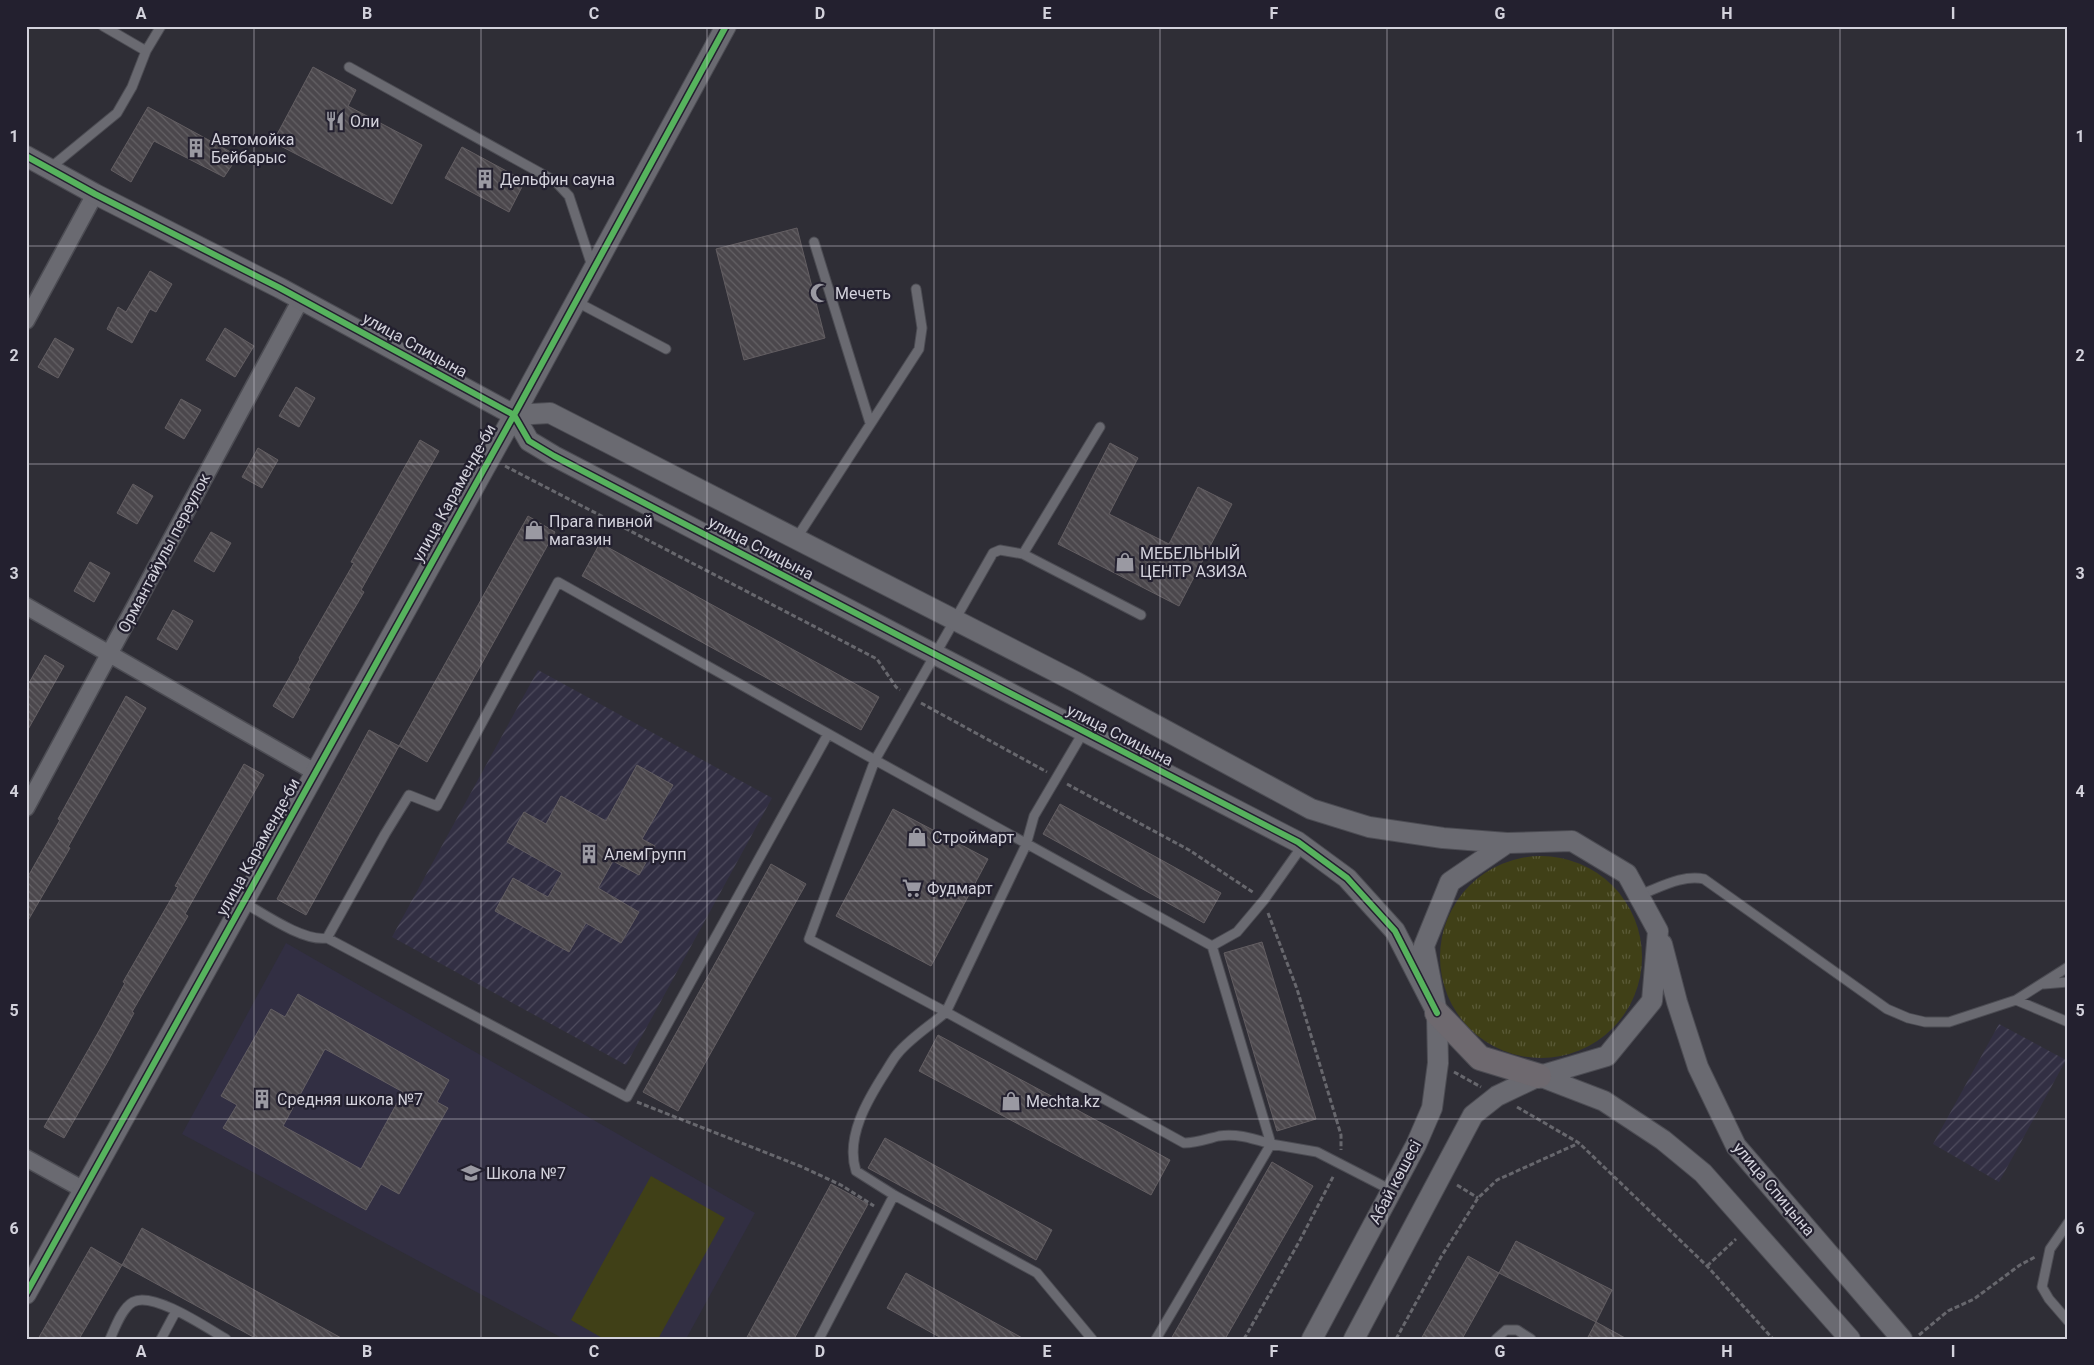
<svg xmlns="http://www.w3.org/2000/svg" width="2094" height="1365" font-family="Roboto,sans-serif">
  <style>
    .built { fill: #322f43 }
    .industrial { fill: url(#industrial-furrows) }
    .grass { fill: url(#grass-tufts) }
    .pitch { fill: #404017 }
    .building { fill: url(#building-back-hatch); stroke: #635e62; fill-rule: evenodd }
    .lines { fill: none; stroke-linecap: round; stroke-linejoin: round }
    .service-casing { stroke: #4c4c53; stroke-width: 11 }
    .minor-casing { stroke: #4c4c53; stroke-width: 19 }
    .tertiary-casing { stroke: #4c4c53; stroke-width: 22 }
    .secondary-casing { stroke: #4c4c53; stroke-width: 26 }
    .path { stroke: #67676d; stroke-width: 3; stroke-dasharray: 5 2.5; stroke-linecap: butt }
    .service { stroke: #6a6a71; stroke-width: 9 }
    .minor { stroke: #6a6a71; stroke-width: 16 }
    .tertiary { stroke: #6a6a71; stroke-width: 20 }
    .secondary { stroke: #6e696f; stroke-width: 24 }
    .cycleway-casing { stroke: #23202f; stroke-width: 9 }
    .cycleway { stroke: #56b35d; stroke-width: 6 }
    .grid { fill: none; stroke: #d3d2dc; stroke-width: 1; stroke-opacity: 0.55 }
    .labels { text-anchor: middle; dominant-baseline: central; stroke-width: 4.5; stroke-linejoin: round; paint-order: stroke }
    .poi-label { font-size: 16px; fill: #d3d2dc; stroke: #23202f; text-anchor: start }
    .street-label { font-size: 16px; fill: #d3d2dc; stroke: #23202f }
    .neatline { fill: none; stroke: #d3d2dc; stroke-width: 2 }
    .grid-label { font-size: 16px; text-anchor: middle; font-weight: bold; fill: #d3d2dc }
  </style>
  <defs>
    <pattern id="industrial-furrows" width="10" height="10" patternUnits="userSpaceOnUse" patternTransform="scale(1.25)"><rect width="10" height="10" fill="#322f43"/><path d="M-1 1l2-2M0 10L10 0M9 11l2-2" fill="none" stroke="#4f4c5e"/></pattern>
    <pattern id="grass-tufts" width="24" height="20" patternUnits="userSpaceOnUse" patternTransform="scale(1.25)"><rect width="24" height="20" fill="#404017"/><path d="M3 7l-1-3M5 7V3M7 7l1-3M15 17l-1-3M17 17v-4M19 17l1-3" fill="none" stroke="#5b5b38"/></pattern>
    <pattern id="building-back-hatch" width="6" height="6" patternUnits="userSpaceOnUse" patternTransform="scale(1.25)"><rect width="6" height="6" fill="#4b474c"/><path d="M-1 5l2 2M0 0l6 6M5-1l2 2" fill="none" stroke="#646165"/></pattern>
  </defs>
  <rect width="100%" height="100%" fill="#2f2e36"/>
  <!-- built -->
  <path class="built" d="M286 943 755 1213 686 1339H564L182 1134Z"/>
  <!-- industrial -->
  <path class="industrial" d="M538 670 772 798 626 1065 392 937Z
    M1999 1024 2066 1060 1999 1182 1933 1144Z"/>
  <!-- grass -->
  <path class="grass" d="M1440 957a101 101 0 1 1 202 0a101 101 0 1 1-202 0Z"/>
  <!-- pitch -->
  <path class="pitch" d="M651 1176 725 1218 658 1339H604L571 1320Z"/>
  <!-- building -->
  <path class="building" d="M313 67 356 90 348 106 422 145 392 204 273 142Z
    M148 107 238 156 224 177 154 141 131 182 111 170Z
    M462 147 525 181 509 212 445 178Z
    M797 228 825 338 744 360 716 249Z
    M150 271 172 284 156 312 150 309 132 343 107 329 118 307 126 312Z
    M225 328 254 346 235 377 206 360Z
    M55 338 74 349 58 378 38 367Z
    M296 387 315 398 299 427 279 416Z
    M181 399 201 410 184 439 165 428Z
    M420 440 439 451 361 590 364 592 308 688 310 689 293 718 273 706 300 659 299 658 354 563 351 562Z
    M1110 443 1138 458 1109 514 1169 544 1198 487 1232 504 1179 606 1058 544Z
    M258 448 278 460 262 488 242 477Z
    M133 484 153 496 137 524 117 513Z
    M528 516 555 532 427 762 399 746Z
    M211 532 231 543 214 572 194 561Z
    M600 543 879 697 861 730 582 576Z
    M90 562 110 573 94 602 74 591Z
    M173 610 193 621 177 650 157 639Z
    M45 655 64 666 26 733V688Z
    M126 696 146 708 68 847 70 848 26 924V880L60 820 58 819Z
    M369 730 399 746 306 915 277 899Z
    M244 764 264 775 211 868 185 914 188 916 132 1012 134 1013 108 1061 64 1138 44 1127 99 1031 125 983 123 982 178 887 175 886Z
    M637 765 673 785 642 839 655 846 639 875 613 861 598 888 639 912 621 943 586 923 569 952 495 911 513 878 548 897 562 873 507 842 524 812 546 824 561 796 606 821Z
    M1060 804 1221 893 1204 923 1043 834Z
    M893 809 988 859 931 966 836 916Z
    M771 864 806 884 678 1111 643 1092Z
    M1262 942 1316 1119 1277 1131 1224 953Z
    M298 994 449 1080 437 1102 448 1108 399 1194 381 1184 366 1210 223 1128 237 1105 221 1096 271 1009 285 1017ZM325 1049 403 1092 361 1169 283 1126Z
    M938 1035 1170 1160 1151 1195 919 1071Z
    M885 1138 1052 1230 1036 1260 868 1168Z
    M1272 1162 1313 1186 1225 1339H1171Z
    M831 1184 868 1204 794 1339H746Z
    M142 1228 343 1339H257L122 1265Z
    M1516 1241 1612 1290 1596 1322 1499 1273Z
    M91 1247 122 1265 79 1339H38Z
    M1468 1256 1499 1273 1462 1339H1421Z
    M906 1273 1024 1339H943L887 1308Z
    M1596 1322 1627 1339H1587Z"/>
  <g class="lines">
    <defs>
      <path id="service" d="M146 51 161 26
        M349 67 555 181 569 196 592 266
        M50 168 117 113 132 87 146 51 103 26
        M814 242 870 423
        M575 301 666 349
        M796 539 919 349 922 328 916 289
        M1023 554 1100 427
        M1141 615 1023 554 1000 550 993 553 875 760 1212 946 1271 1144
        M1084 731 1034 816 1026 845 946 1012 1184 1143C1196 1143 1207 1139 1219 1136 1237 1133 1254 1139 1271 1144
        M1639 895C1659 888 1683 874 1704 879L1887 1009 1908 1018 1925 1022H1949L2016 1000 2068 967
        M243 902C264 914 304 942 327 938L385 834 409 795 437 806 558 582 875 760 809 939 946 1012C931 1025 912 1037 899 1052 894 1057 890 1065 886 1071 868 1099 845 1137 856 1171L894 1195
        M327 938 627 1097 828 734
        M1212 946 1237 932 1264 900 1303 845
        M2044 984 2068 982
        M2016 1000 2068 1022
        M2068 1223 2050 1249 2042 1287 2049 1299 2068 1321
        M110 1339C115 1328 122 1308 133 1302 153 1291 207 1328 226 1339
        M161 1339 176 1311
        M819 1339 894 1195 1037 1273 1092 1339
        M1156 1339 1271 1144 1317 1152 1391 1190
        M1496 1339 1506 1330H1517L1531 1339"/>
      <path id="minor" d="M26 321 95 194
        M26 606 315 772
        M26 808 301 299
        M26 1158 84 1190"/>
      <path id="tertiary" d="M26 156 95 194 280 288 514 415 529 441 554 456 915 644 1298 842 1347 878 1395 931 1437 1013
        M514 415 550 413 1076 682 1311 809 1369 827 1443 838 1507 843
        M1662 944 1677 1002 1698 1067 1736 1146 1902 1339
        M1539 1076 1604 1101 1663 1140 1703 1173 1850 1339
        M26 1294 514 415 726 26
        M1312 1339 1416 1145 1432 1108 1438 1063 1437 1013 1424 946 1450 882 1507 843 1572 841 1627 874 1658 931 1652 1001 1607 1056 1539 1076 1497 1096 1473 1115 1354 1339"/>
      <path id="secondary" d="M1437 1013 1480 1058 1539 1076"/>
    </defs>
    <!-- service casing -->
    <use href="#service" class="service-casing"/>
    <!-- minor casing -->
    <use href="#minor" class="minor-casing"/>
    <!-- tertiary casing -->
    <use href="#tertiary" class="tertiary-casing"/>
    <!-- secondary casing -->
    <use href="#secondary" class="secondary-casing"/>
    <!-- path -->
    <path class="path" d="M505 466 877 659 896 687 900 690
      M921 703 1047 772
      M1067 784 1189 850 1254 893
      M1268 913 1297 989 1341 1135V1150
      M1454 1072 1481 1087
      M637 1102 800 1166 841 1185 874 1206
      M1517 1107 1579 1143 1707 1266 1773 1339
      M1457 1185 1478 1198
      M1707 1266 1736 1239
      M1919 1335 1948 1311 1974 1299 2020 1265 2035 1257
      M1244 1339 1299 1242 1334 1175
      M1396 1339 1441 1257 1478 1198 1497 1180 1579 1143"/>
    <!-- service -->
    <use href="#service" class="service"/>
    <!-- minor -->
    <use href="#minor" class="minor"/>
    <!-- tertiary -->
    <use href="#tertiary" class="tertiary"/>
    <!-- secondary -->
    <use href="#secondary" class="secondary"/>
    <defs>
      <path id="cycleway" d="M26 156 95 194 280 288 514 415 529 441 554 456 915 644 1298 842 1347 878 1395 931 1437 1013
        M26 1294 514 415 726 26"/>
    </defs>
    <!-- cycleway casing -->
    <use href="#cycleway" class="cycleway-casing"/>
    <!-- cycleway -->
    <use href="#cycleway" class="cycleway"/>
  </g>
  <!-- grid -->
  <path class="grid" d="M254 26V1339M481 26V1339M707 26V1339M934 26V1339M1160 26V1339M1387 26V1339M1613 26V1339M1840 26V1339M26 246H2068M26 464H2068M26 682H2068M26 901H2068M26 1119H2068"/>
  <!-- icons -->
  <defs>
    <symbol id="restaurant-bare" viewBox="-9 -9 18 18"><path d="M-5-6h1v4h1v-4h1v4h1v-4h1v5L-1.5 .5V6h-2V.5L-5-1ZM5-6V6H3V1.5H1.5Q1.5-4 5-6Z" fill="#9a99a2" stroke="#23202f" stroke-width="2.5" paint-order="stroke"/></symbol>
    <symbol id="building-bare" viewBox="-9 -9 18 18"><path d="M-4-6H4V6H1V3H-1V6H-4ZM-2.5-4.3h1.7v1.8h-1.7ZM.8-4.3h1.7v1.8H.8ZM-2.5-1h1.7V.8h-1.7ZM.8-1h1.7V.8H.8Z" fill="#9a99a2" stroke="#23202f" stroke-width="2.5" paint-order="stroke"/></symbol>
    <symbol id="mosque-bare" viewBox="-9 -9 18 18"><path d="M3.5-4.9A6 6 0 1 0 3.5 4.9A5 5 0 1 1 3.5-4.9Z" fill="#9a99a2" stroke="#23202f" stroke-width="2.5" paint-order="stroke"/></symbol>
    <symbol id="shop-bare" viewBox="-9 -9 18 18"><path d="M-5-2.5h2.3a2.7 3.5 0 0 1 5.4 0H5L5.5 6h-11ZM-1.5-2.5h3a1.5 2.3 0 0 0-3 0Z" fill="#9a99a2" stroke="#23202f" stroke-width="2.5" paint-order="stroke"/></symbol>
    <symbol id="supermarket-bare" viewBox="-9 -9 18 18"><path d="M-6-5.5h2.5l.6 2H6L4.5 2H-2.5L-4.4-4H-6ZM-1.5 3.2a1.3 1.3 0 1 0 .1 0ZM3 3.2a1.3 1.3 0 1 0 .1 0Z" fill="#9a99a2" stroke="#23202f" stroke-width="2.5" paint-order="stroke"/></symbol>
    <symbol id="school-bare" viewBox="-9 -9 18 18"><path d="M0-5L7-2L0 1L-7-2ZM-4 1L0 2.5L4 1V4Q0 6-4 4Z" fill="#9a99a2" stroke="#23202f" stroke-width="2.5" paint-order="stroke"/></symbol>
  </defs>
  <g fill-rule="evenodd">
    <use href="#restaurant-bare" x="321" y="107" width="28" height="28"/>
    <use href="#building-bare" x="182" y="134" width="28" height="28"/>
    <use href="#building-bare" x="471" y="165" width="28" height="28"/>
    <use href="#mosque-bare" x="806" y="279" width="28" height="28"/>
    <use href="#shop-bare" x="520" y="516" width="28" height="28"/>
    <use href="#shop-bare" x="1111" y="548" width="28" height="28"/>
    <use href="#shop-bare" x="903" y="823" width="28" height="28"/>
    <use href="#building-bare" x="575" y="840" width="28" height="28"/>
    <use href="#supermarket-bare" x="898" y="874" width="28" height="28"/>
    <use href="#building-bare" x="248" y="1085" width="28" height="28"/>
    <use href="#shop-bare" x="997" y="1087" width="28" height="28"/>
    <use href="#school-bare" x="457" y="1159" width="28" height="28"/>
  </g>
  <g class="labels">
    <!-- poi labels -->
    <g class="poi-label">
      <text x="350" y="121">Оли</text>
      <text x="211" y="139">Автомойка<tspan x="211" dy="18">Бейбарыс</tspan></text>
      <text x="500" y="179">Дельфин сауна</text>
      <text x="835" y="293">Мечеть</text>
      <text x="549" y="521">Прага пивной<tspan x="549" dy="18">магазин</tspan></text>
      <text x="1140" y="553">МЕБЕЛЬНЫЙ<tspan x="1140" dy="18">ЦЕНТР АЗИЗА</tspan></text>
      <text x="932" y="837">Строймарт</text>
      <text x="604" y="854">АлемГрупп</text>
      <text x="927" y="888">Фудмарт</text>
      <text x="277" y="1099">Средняя школа №7</text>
      <text x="1026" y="1101">Mechta.kz</text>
      <text x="486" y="1173">Школа №7</text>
    </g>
    <!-- street labels -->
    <g class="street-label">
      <text transform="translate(415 345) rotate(29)">улица Спицына</text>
      <text transform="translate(454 493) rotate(-61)">улица Караменде-би</text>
      <text transform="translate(761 548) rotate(28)">улица Спицына</text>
      <text transform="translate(164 553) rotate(-62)">Ормантайулы переулок</text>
      <text transform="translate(1120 735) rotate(27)">улица Спицына</text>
      <text transform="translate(258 847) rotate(-61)">улица Караменде-би</text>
      <text transform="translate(1395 1182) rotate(-62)">Абай көшесі</text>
      <text transform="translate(1774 1189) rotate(50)">улица Спицына</text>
    </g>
  </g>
  <!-- border -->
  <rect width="2094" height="1365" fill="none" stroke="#23202f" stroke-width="55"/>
  <rect x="28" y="28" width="2038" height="1310" class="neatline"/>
  <g class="grid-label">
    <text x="141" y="19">A</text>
    <text x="367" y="19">B</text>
    <text x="594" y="19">C</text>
    <text x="820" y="19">D</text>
    <text x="1047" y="19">E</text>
    <text x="1274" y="19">F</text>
    <text x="1500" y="19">G</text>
    <text x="1727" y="19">H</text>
    <text x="1953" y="19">I</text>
    <text x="14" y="142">1</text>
    <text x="2080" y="142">1</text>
    <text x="14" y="361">2</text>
    <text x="2080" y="361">2</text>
    <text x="14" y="579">3</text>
    <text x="2080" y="579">3</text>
    <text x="14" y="797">4</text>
    <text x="2080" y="797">4</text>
    <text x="14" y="1016">5</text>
    <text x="2080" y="1016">5</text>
    <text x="14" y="1234">6</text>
    <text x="2080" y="1234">6</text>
    <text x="141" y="1357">A</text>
    <text x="367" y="1357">B</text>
    <text x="594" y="1357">C</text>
    <text x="820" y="1357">D</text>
    <text x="1047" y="1357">E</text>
    <text x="1274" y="1357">F</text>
    <text x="1500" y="1357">G</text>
    <text x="1727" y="1357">H</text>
    <text x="1953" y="1357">I</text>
  </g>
</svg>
